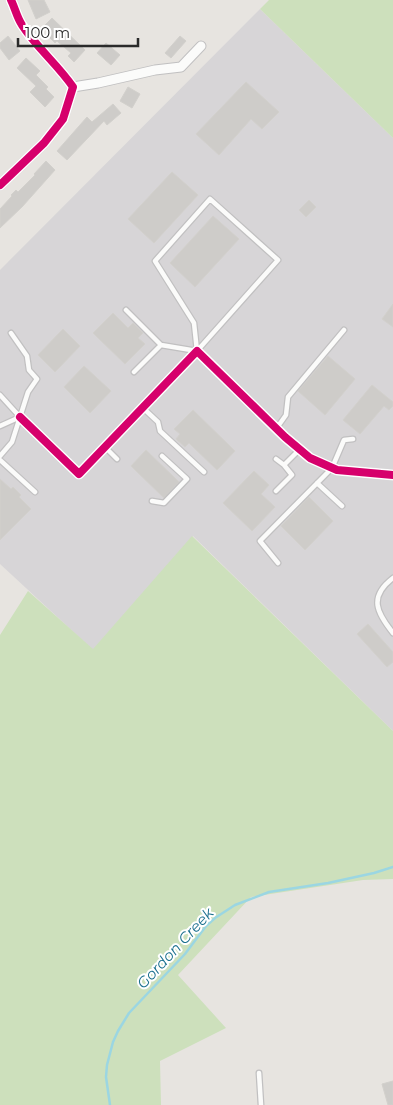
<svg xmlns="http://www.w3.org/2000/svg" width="393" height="1105" font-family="Montserrat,sans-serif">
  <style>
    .industrial { fill: #d7d5d7 }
    .green { fill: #cde0bc }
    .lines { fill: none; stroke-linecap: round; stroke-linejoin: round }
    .stream { stroke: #9bd6e2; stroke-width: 2.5 }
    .building { fill: #ceccc9; stroke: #d2d0cc }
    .lane-casing { stroke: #c1c0c1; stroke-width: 7 }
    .street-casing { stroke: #c1c0c1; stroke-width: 11 }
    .lane { stroke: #fbfbfa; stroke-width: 4.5 }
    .street { stroke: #fbfbfa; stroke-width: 9 }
    .cycleway-casing { stroke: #fff; stroke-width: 11 }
    .cycleway { stroke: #d6006c; stroke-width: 8 }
    .labels { text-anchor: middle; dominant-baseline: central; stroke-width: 4; stroke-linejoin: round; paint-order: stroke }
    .water-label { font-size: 15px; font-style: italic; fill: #1a6f8e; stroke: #fff }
  </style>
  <rect width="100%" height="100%" fill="#e7e4e0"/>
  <!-- industrial -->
  <path class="industrial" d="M260 9 393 138V731L193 536 93 650 0 564V270Z"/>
  <!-- green -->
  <path class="green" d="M269 0H393V138L260 9Z
    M192 536 393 731V879L363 880 251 897 178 975 226 1028 160 1061 161 1105H0V635L28 591 93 649Z"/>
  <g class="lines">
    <!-- stream -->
    <path class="stream" d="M110 1105 106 1077 107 1065 113 1042 118 1031 129 1013 185 954 206 926 215 918 235 905 269 892 328 883 374 873 393 867"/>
  </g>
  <!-- building -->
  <path class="building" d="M28 0H44L50 12 36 19Z
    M52 18 85 50 74 62 68 56 71 53 57 41 55 43 49 37 51 35 43 27Z
    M8 36 20 51 9 60 0 48V43Z
    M180 36 186 41 171 58 165 53Z
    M106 43 120 55 111 65 97 53Z
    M26 58 40 71 36 75 48 87 46 89 54 97 45 107 30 92 36 86 17 68Z
    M246 82 279 112 262 129 251 119 219 155 196 134Z
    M128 87 140 94 132 108 120 101Z
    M113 104 121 113 107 125 104 121 67 160 57 151 87 117 92 122Z
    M46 161 55 170 22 207 0 228V209L12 196 11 195 16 190 18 192 35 175 34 174Z
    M172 172 198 195 154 243 128 219Z
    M309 200 316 207 306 217 299 210Z
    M213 216 239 239 195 287 170 263Z
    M393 304V327L382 319Z
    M113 313 128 328 133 323 143 333 138 338 145 344 125 364 93 333Z
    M63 329 80 346 55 372 38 355Z
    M328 356 355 379 325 415 298 391Z
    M84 366 111 391 90 413 64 387Z
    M372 385 393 402V406L389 410 384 406 360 434 343 420Z
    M193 410 235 451 217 470 189 443 185 447 176 439 180 434 174 429Z
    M146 450 179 482 164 498 131 466Z
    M254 471 269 485 261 494 275 507 252 531 223 503Z
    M0 479 11 489 13 487 21 495 19 497 31 509 0 540Z
    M309 497 333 521 305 550 281 526Z
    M368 624 393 652V662L387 667 357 634Z
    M393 1081V1105H388L382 1084Z"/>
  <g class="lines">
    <defs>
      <path id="lane" d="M126 310 161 345 197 351 194 323 155 261 210 199 278 260 197 351
        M134 372 161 345
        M0 395 20 417
        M143 408 158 422 160 431 204 472
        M0 426 20 417
        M276 429 286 415 288 397 344 330
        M105 447 117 459
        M0 456 12 442 28 392 37 379 29 370 27 356 11 333
        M276 459 284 465 300 449
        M0 460 35 492
        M317 483 342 506
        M276 491 292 475 284 465
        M152 501 164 503 187 479 162 456
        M278 563 260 541 332 468 344 440 353 439
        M393 578C368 597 377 613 393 633
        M259 1073 261 1105"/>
      <path id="street" d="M73 87 98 83 155 70 181 67 201 46
        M0 185 44 143 63 119 73 87C58 65 37 48 22 25 17 18 15 8 11 0
        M20 417 79 474 197 351 285 437 310 458 337 470 393 475"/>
    </defs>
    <!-- lane casing -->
    <use href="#lane" class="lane-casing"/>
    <!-- street casing -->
    <use href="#street" class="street-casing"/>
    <!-- lane -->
    <use href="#lane" class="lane"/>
    <!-- street -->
    <use href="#street" class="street"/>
    <defs>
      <path id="cycleway" d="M0 185 44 143 63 119 73 87C58 65 37 48 22 25 17 18 15 8 11 0
        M20 417 79 474 197 351 285 437 310 458 337 470 393 475"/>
    </defs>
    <!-- cycleway casing -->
    <use href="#cycleway" class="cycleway-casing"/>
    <!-- cycleway -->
    <use href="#cycleway" class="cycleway"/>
  </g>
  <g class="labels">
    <!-- water labels -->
    <g class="water-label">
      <text transform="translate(175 948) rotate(-47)">Gordon Creek</text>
    </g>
  </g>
  <!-- scale -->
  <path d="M18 38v8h120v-8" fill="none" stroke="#2a2a2a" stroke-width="2.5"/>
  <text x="25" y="38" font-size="15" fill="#2a2a2a" stroke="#ffffff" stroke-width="4" paint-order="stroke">100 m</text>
</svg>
